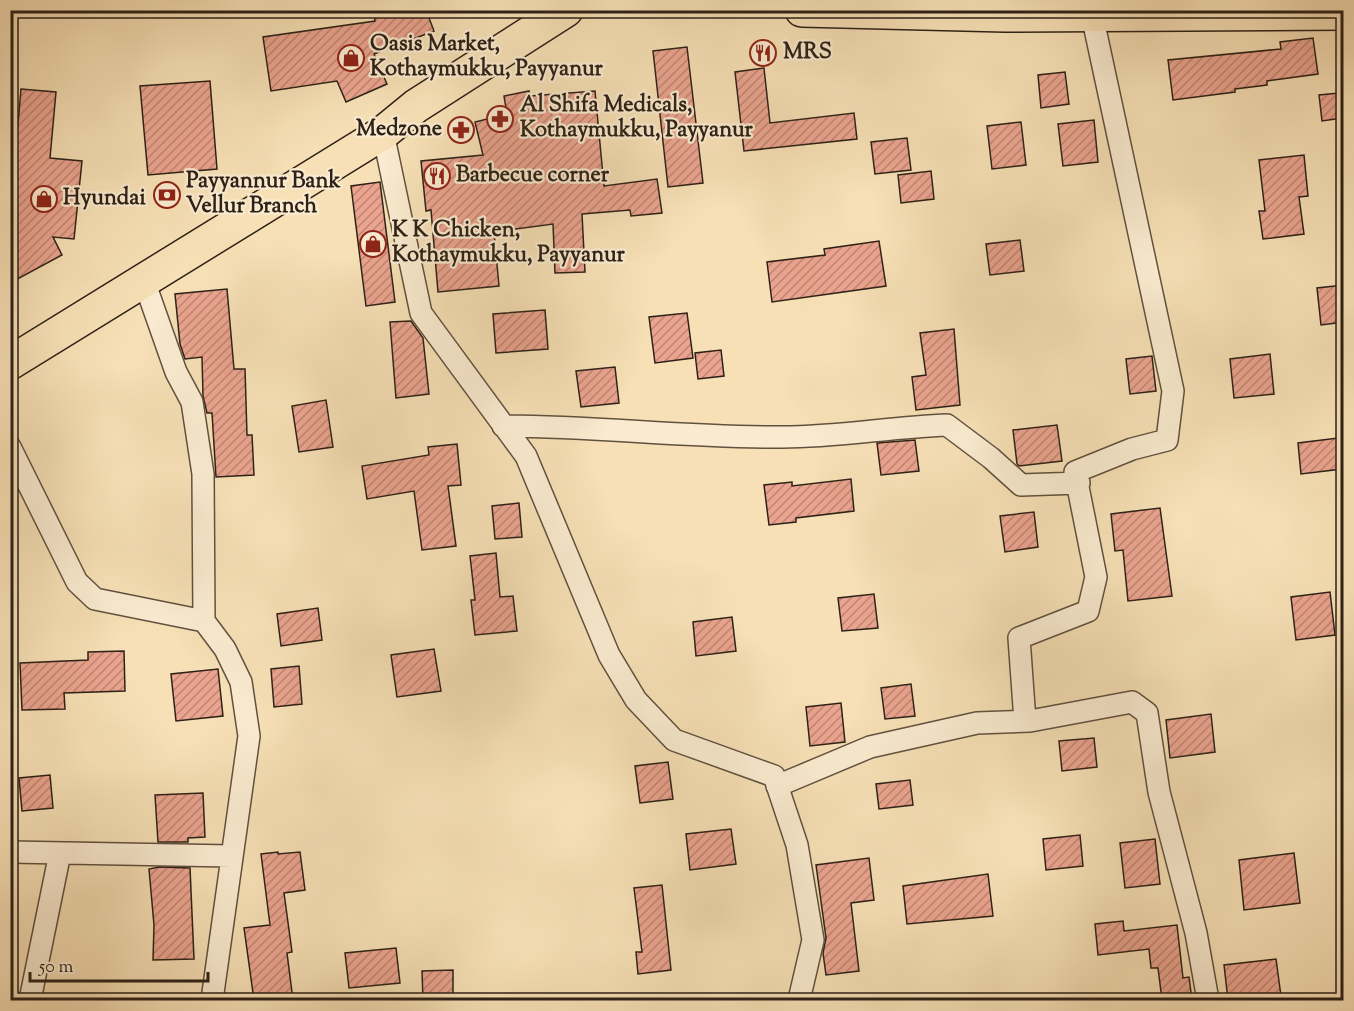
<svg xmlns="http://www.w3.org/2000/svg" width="1354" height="1011" font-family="'Sorts Mill Goudy',serif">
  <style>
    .building { fill: url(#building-hatch); stroke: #2d2117; stroke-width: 1.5 }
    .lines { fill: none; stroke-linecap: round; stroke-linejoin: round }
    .minor-casing { stroke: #60513f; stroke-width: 24 }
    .trunk-casing { stroke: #2d2117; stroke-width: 36 }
    .minor { stroke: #faebd0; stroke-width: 21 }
    .trunk { stroke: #f7e0b6; stroke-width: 33 }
    .labels { text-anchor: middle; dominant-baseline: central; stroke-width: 4.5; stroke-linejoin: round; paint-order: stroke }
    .poi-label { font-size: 22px; font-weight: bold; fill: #2d2117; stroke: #faebd0; text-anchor: start }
  </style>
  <defs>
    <pattern id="building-hatch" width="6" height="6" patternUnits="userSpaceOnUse" patternTransform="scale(1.5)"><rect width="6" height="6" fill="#eba48f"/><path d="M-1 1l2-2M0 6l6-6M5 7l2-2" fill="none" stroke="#bf8574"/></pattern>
  </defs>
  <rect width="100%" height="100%" fill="#f7e0b6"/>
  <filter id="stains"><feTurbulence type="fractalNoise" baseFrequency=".00333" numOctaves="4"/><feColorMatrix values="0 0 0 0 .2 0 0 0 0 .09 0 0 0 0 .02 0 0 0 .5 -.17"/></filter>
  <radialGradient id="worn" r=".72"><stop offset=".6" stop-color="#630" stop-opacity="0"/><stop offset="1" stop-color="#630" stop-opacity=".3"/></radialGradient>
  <!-- building -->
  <path class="building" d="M374 10H426L434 31 374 54 387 84 346 102 337 81 271 91 263 37 375 21Z
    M1313 38 1318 74 1267 81V85L1235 89V92L1173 100 1168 60 1281 49 1280 42Z
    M687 47 703 183 668 187 653 51Z
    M764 68 770 123 854 113 857 139 744 151 735 72Z
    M1065 72 1069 104 1041 108 1038 75Z
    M210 81 217 169 148 175 140 86Z
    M21 89 56 92 50 158 82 161 74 239 53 237 62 255 10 283V137L17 136Z
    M529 91 530 96 595 91 604 186 657 179 662 213 631 216 630 210 582 214 585 272 555 273 553 224 494 232 499 286 438 292 431 210 426 211 421 161 483 155 475 122 507 114 504 96Z
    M1339 93 1342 118 1322 121 1319 95Z
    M1094 120 1098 162 1063 166 1058 124Z
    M1021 122 1026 165 992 169 987 126Z
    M907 138 911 170 875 174 871 142Z
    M1304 155 1308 196 1299 197 1304 234 1263 239 1259 211H1265L1259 160Z
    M931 171 934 199 901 203 898 175Z
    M380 182 395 302 366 306 351 186Z
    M1020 240 1024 271 990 275 986 244Z
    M879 241 886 286 772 302 767 262 825 255 824 249Z
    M1344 285V322L1321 325 1317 288Z
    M227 289 234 369H245L247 435H252L254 475 216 477 212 413H207L203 396 202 357 185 359 180 344 175 294Z
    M545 310 548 349 496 353 493 314Z
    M687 313 693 358 655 363 649 317Z
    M411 321 423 338 429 394 396 398 390 322Z
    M954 329 960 405 916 410 912 377 926 375 920 333Z
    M721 350 724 376 698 379 695 353Z
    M1270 354 1274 394 1234 398 1230 359Z
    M1152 356 1156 391 1130 394 1126 359Z
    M615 367 619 403 581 407 576 371Z
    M326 400 333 447 299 452 292 406Z
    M1057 425 1062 461 1019 466 1017 464 1013 430Z
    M1338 438 1342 469 1301 474 1298 443Z
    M915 440 919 471 881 475 877 443Z
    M457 444 461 485 448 486 456 546 422 550 414 491 367 499 362 466 429 455 428 447Z
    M851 479 854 511 796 518V522L769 525 764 485 792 482V486Z
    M519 503 522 537 495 539 492 506Z
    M1160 508 1172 596 1128 601 1123 550 1115 551 1111 514Z
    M1034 512 1038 547 1005 552 1000 516Z
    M496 553 500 597 513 596 517 631 475 635 471 600H475L470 556Z
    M1330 592 1335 635 1296 640 1291 597Z
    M874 594 878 628 842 631 838 598Z
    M318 608 322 640 281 646 277 614Z
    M732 617 736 651 696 656 693 622Z
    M434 649 441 691 397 697 391 655Z
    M124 651 125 691 64 693 65 709 22 710 20 663 88 660V652Z
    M299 666 302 704 274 707 271 669Z
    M218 669 223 716 176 721 171 674Z
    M911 684 915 716 885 719 881 688Z
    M841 703 845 742 810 746 806 707Z
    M1211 714 1215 752 1170 758 1166 720Z
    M1094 738 1097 767 1062 771 1059 741Z
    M668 762 673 799 640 803 635 766Z
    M50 775 53 808 22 811 19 778Z
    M910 780 913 805 879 809 876 784Z
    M203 793 205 837 188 838V842H158L155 795Z
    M731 829 736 864 690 870 686 834Z
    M1080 835 1083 866 1046 870 1043 839Z
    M1155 839 1160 884 1125 888 1120 843Z
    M278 852V854L300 852 305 890 284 893 292 952 287 953 293 1000H254L244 928 270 925 261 854Z
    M1294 853 1300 903 1244 910 1239 860Z
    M869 858 874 900 851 903 859 971 826 975 823 953 826 938 816 865Z
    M159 867 190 868 194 959 153 960 154 925 149 869Z
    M988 874 993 916 907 924 903 886Z
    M662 885 671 970 638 974 636 952H642L634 888Z
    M1123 921 1124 931 1177 925 1183 978 1189 977 1192 1000H1162L1158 968H1151L1149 949 1098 955 1095 924Z
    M396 948 400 983 349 988 345 953Z
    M1276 959 1281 996 1228 1000 1224 965Z
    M453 970V1000H423L422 971Z"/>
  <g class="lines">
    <defs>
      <path id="minor" d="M383 133 421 313 526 456 609 655 636 700 674 740 774 776 797 845 813 940 799 1000
        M144 281 176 372 192 402 203 474 204 621
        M503 426C597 426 689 438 783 437 837 437 892 427 947 425L991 458 1021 485 1079 483
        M10 447 77 582 95 599 204 621 225 649 241 682 249 736 212 1000
        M1025 721 1019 638 1088 611 1096 577 1075 472 1132 449 1167 440 1173 391 1092 15
        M777 786 870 747 977 723 1030 721 1132 702 1147 713 1159 792 1196 933 1208 1000
        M10 852 232 856
        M30 1000 60 853"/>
      <path id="trunk" d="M802 10 1005 15 1344 13
        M10 363 383 133 416 106 566 10"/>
    </defs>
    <!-- minor casing -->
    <use href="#minor" class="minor-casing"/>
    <!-- trunk casing -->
    <use href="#trunk" class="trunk-casing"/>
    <!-- minor -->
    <use href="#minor" class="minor"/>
    <!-- trunk -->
    <use href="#trunk" class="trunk"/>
  </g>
  <!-- icons -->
  <defs>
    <symbol id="restaurant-ring" viewBox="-11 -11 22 22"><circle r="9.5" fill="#faebd0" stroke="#8f2418" stroke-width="1.5"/><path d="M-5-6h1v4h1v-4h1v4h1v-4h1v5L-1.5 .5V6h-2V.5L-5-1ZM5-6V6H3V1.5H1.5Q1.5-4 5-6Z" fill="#8f2418"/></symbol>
    <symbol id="shop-ring" viewBox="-11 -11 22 22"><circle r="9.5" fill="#faebd0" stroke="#8f2418" stroke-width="1.5"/><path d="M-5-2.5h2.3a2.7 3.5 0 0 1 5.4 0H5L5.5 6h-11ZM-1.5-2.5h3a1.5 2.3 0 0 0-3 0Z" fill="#8f2418"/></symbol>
    <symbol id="pharmacy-ring" viewBox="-11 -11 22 22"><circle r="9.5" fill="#faebd0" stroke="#8f2418" stroke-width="1.5"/><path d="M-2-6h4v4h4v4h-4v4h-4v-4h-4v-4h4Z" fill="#8f2418"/></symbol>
    <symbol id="bank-ring" viewBox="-11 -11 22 22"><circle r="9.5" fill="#faebd0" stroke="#8f2418" stroke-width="1.5"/><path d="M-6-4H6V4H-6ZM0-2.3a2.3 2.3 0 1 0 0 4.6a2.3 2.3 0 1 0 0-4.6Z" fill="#8f2418"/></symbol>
  </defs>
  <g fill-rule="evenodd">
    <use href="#restaurant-ring" x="748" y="38" width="30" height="30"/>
    <use href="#shop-ring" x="336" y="43" width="30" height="30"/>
    <use href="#pharmacy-ring" x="485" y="104" width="30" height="30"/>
    <use href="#pharmacy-ring" x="446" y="115" width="30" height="30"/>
    <use href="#restaurant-ring" x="422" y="161" width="30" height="30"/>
    <use href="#bank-ring" x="152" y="180" width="30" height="30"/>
    <use href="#shop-ring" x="29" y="184" width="30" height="30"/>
    <use href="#shop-ring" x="358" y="229" width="30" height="30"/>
  </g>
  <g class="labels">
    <!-- poi labels -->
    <g class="poi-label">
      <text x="370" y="45">Oasis Market,<tspan x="370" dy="25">Kothaymukku, Payyanur</tspan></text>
      <text x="783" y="53">MRS</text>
      <text x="520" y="106">Al Shifa Medicals,<tspan x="520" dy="25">Kothaymukku, Payyanur</tspan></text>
      <text x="442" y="130" text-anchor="end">Medzone</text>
      <text x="456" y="176">Barbecue corner</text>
      <text x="186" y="182">Payyannur Bank<tspan x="186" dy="25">Vellur Branch</tspan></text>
      <text x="63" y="199">Hyundai</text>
      <text x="392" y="231">K K Chicken,<tspan x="392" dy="25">Kothaymukku, Payyanur</tspan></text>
    </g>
  </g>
  <!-- margin -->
  <rect width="1354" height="1011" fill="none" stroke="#f7e0b6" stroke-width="36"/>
  <rect x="12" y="12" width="1330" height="987" fill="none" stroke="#2d2117" stroke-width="3"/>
  <rect x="18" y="18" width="1318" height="975" fill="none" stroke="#2d2117" stroke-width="1.5"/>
  <!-- scale -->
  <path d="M30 972v9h178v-9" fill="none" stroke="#2d2117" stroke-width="3"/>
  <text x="39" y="972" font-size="18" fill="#2d2117" stroke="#faebd0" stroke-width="4.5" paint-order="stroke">50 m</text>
  <rect width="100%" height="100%" filter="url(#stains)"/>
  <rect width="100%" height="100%" fill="url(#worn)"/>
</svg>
